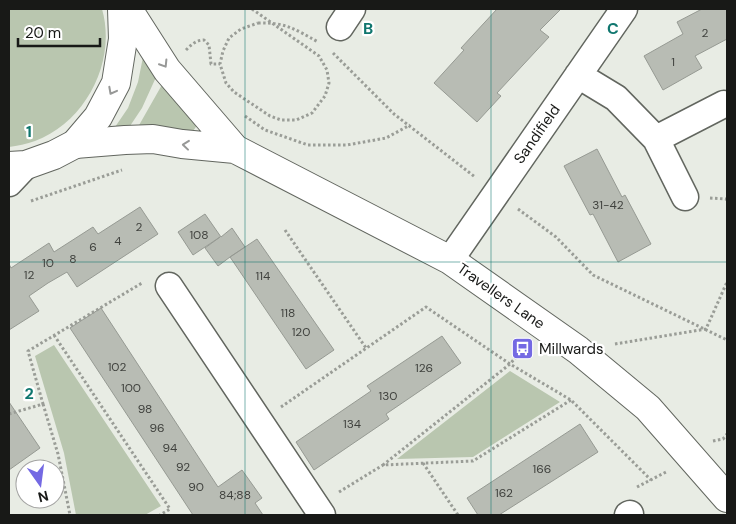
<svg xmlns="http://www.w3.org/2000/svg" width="736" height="524" font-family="'DM Sans',sans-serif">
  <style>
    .green { fill: #b9c6af }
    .building { fill: #b8bcb4; stroke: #969a93 }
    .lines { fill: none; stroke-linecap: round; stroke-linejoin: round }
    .street-casing { stroke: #62665f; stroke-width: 29 }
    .secondary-casing { stroke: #62665f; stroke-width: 30 }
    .primary-casing { stroke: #62665f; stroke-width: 30 }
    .path { stroke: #9a9d97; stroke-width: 3; stroke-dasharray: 2.5 2.5; stroke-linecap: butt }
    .street { stroke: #fff; stroke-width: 26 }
    .secondary { stroke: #fff; stroke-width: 28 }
    .primary { stroke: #fff; stroke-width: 28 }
    .path-bridge { stroke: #9a9d97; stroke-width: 3; stroke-dasharray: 2.5 2.5; stroke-linecap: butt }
    .oneway { stroke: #979897 }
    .grid { fill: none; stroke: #0f766e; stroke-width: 1; stroke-opacity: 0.55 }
    .labels { text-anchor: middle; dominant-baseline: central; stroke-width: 4.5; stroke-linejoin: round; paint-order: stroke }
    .number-label { font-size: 12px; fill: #40423e }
    .street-label { font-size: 15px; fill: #181917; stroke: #fff }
    .poi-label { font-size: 15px; fill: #181917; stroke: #fff; text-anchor: start }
    .grid-label { font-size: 16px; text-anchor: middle; font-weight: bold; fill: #0f766e; stroke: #fff; stroke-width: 4.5; stroke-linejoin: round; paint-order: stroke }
  </style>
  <rect width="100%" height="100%" fill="#e8ece4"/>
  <!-- green -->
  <path class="green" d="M9 9H102C117 61 86 122 35 141 27 144 17 146 9 147Z
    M143 57 157 75 142 108 130 126 113 130 128 108 138 82Z
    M163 83 200 121 191 134 138 127Z
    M54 345 161 506 145 515H76L64 453 35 356Z
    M510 371 560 402 473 457 397 459Z"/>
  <!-- building -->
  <path class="building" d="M497 9H561L540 30 549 37 497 93 501 96 477 122 434 83 464 50 461 48Z
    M702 9H727V39L695 56 702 68 663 90 644 56 683 34 677 22Z
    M597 149 622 197 625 195 651 244 618 262 593 214 590 215 564 166Z
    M140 207 158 234 77 287 67 272 48 283 29 296 39 311 9 330V264L11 268 49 243 54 252 93 227 98 234Z
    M205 214 221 237 232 228 245 247 230 257 257 239 334 350 306 369 230 257 218 266 205 248 220 237 193 255 178 232Z
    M101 308 218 487 242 470 262 498 255 503 263 515H193L70 328Z
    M442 336 461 363 386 414 389 419 314 470 296 442 371 391 367 386Z
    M9 402 40 448 9 470Z
    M580 424 598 452 499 515H478L467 498Z"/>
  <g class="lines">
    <defs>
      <path id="street" d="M340 27 352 9
        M578 75 616 98 656 139 685 197
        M656 139 724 104
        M9 183 26 165
        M450 260 624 9
        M169 286 322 515
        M628 515 630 514"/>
      <path id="secondary" d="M128 9 167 70 235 149
        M75 144 125 140 153 139 182 144 235 149 450 260 578 350 648 408 727 498"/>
      <path id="primary" d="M9 166 26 165 54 155 75 144 98 117 116 83 123 39 122 9"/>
    </defs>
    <!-- street casing -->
    <use href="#street" class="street-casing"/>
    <!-- secondary casing -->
    <use href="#secondary" class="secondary-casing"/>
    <!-- primary casing -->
    <use href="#primary" class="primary-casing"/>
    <!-- path -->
    <path class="path" d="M258 23C285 22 295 29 318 42
      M186 50C191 45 196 40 204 40L209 45 211 64H220
      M333 53 394 114 475 177
      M245 116 265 130 308 145H347L386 138 410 125
      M710 198 726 199 727 202
      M31 201 122 170
      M518 209 556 237 593 275 727 340
      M285 230 366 348
      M54 335 170 509 160 515
      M615 344 706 329 727 282
      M523 349 510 364 383 465 473 461 571 400
      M43 404 58 454 70 515
      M281 407 426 307 510 364 571 400 651 480
      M9 414 43 404 28 351 142 283
      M713 441 723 439 727 434
      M423 463 458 515
      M637 487 666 472
      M339 492 383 465"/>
    <!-- street -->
    <use href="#street" class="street"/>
    <!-- secondary -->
    <use href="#secondary" class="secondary"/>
    <!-- primary -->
    <use href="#primary" class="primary"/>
    <!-- path-bridge -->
    <path class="path-bridge" d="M252 9 319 56 327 70 329 83 325 96 312 113 296 120H281L270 116 234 92 226 83 220 64 223 51 229 38 241 29 258 23"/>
  </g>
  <!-- one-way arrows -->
  <defs><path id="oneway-chevron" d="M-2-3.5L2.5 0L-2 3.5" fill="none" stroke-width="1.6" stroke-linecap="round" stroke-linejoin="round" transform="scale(1.25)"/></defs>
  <g class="oneway">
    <use href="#oneway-chevron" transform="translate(164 64) rotate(58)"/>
    <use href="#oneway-chevron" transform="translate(112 91) rotate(118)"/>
    <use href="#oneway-chevron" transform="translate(186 145) rotate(-174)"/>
  </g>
  <!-- grid -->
  <path class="grid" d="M245 9V515M491 9V515M9 262H727"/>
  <!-- icons -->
  <defs>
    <symbol id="bus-square" viewBox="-11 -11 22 22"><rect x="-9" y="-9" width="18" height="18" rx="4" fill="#7469e3" stroke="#fff"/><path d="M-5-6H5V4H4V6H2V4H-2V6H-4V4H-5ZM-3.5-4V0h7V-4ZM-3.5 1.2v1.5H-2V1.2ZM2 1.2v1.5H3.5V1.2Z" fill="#fff"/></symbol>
  </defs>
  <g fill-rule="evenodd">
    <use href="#bus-square" x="510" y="336" width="25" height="25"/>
  </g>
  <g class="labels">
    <!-- number labels -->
    <g class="number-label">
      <text x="705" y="33">2</text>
      <text x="673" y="62">1</text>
      <text x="608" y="205">31-42</text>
      <text x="139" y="227">2</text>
      <text x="199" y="235">108</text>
      <text x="118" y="241">4</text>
      <text x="93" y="247">6</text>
      <text x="73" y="259">8</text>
      <text x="48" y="263">10</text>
      <text x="29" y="275">12</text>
      <text x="263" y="276">114</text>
      <text x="288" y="313">118</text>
      <text x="301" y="332">120</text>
      <text x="117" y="367">102</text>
      <text x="424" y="368">126</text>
      <text x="131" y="388">100</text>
      <text x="388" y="396">130</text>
      <text x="145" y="409">98</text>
      <text x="352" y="424">134</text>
      <text x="157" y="428">96</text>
      <text x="170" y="448">94</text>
      <text x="183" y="467">92</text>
      <text x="542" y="469">166</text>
      <text x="196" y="487">90</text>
      <text x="504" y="493">162</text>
      <text x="235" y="495">84;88</text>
    </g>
    <!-- street labels -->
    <g class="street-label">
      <text transform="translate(537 134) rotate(-55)">Sandifield</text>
      <text transform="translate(501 296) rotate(35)">Travellers Lane</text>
    </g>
    <!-- poi labels -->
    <g class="poi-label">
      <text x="539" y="349">Millwards</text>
    </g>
  </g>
  <g class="grid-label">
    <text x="368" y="34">B</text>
    <text x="613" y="34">C</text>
    <text x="29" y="137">1</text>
    <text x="29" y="399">2</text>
  </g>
  <!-- border -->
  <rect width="736" height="524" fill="none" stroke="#181917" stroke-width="20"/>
  <!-- north arrow -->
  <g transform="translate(40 484) rotate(166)"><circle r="24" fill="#ffffff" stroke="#a3a3a2"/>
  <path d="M0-4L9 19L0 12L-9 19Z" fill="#7469e3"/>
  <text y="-8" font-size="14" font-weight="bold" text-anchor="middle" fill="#181917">N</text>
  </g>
  <!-- scale -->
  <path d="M18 38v8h82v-8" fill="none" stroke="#181917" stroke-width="2.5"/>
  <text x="25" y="38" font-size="15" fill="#181917" stroke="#ffffff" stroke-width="4" paint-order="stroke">20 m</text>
</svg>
